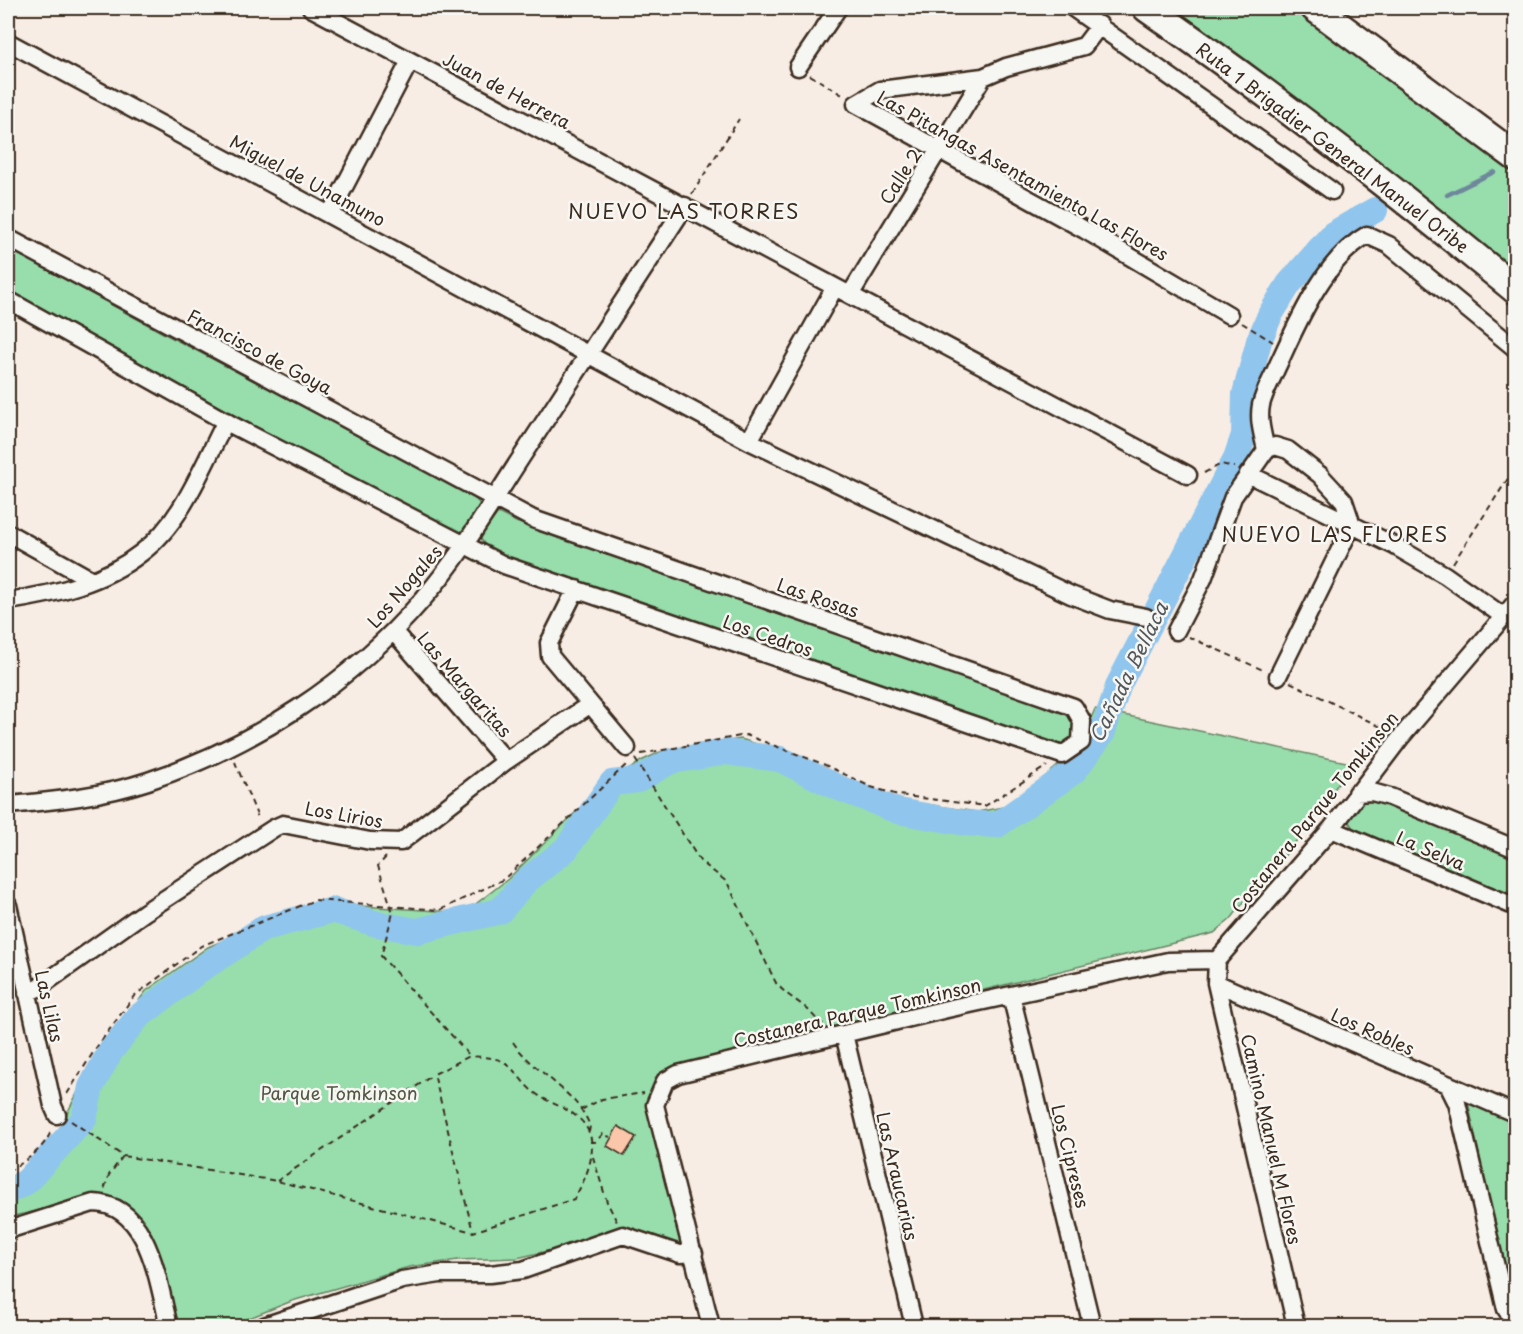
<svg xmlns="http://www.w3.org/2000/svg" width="1523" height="1334" font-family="'Playpen Sans',sans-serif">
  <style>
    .green { fill: #97deac; stroke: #698465; stroke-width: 1.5 }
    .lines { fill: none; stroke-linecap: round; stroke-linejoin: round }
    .stream { stroke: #6e879b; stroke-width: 4.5 }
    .river { stroke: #90c5ee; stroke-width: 26 }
    .building { fill: #fac7aa; stroke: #3b2a1e; stroke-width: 1.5 }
    .minor-casing { stroke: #3b2a1e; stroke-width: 21 }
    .trunk-casing { stroke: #3b2a1e; stroke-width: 32 }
    .path { stroke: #3b2a1e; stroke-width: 2; stroke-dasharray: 6 4.5; stroke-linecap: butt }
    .minor { stroke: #f6f6f2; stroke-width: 16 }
    .trunk { stroke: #f6f6f2; stroke-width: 27 }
    .labels { text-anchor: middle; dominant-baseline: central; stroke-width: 5; stroke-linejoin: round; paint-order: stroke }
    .street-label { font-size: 18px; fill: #3b2a1e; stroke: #f6f6f2 }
    .park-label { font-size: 18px; fill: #525742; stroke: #f6f6f2 }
    .neighbourhood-label { font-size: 20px; letter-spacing: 1.5px; fill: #3b2a1e; stroke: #f6f6f2 }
    .water-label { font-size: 20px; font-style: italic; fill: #54585c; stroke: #f6f6f2 }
  </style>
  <rect width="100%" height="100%" fill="#f7ede4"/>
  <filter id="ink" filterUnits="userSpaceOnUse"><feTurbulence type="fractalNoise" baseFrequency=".0167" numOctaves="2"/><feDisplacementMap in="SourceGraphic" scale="12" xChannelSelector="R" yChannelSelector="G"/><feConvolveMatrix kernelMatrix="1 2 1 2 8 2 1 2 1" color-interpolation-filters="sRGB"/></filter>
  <g filter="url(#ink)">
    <!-- green -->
    <path class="green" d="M1158 8H1294L1515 173V277Z
      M8 248 163 333 472 496 480 504 479 508 464 531 455 533 8 294Z
      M498 513 516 522 1061 706 1070 711 1073 721 1071 742 1057 745 1042 740 499 558 488 550 481 539 483 532Z
      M1095 709 1351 763 1323 807 1282 859 1264 876 1231 919 1214 933 762 1045 675 1069 657 1079 650 1093 648 1111 682 1245 678 1246 656 1237 624 1233 517 1258 458 1260 409 1267 292 1301 229 1326H174L163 1266 151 1236 135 1218 86 1201 8 1217V1182L49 1149 92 1064 146 991 208 947 314 903 454 912 473 906 508 879 590 798 641 761 660 752 741 739 795 756 887 798 977 812 1003 807 1039 782 1069 756 1088 725Z
      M1364 801 1395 802 1515 854V901L1353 828 1347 819 1356 802Z
      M1468 1102 1515 1119V1315L1512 1311Z"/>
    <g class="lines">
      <!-- stream -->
      <path class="stream" d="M1447 195 1494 172"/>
      <!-- river -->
      <path class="river" d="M8 1191 26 1182 84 1119 91 1087 110 1052 138 1017 201 969 264 928 333 910 377 924 417 931 500 911 526 881 566 849 612 783 637 780 671 761 726 752 780 759 839 788 898 811 966 823 997 825 1074 771 1102 734 1119 684 1236 458 1244 435 1245 394 1259 341 1270 315 1289 284 1333 234 1375 210"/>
    </g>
    <!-- building -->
    <path class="building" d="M618 1126 636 1137 624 1156 607 1146Z"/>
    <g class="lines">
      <defs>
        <path id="minor" d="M311 8 1188 475
          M1073 8 1332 191
          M1100 25 1084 46 1006 67 983 77 880 90 856 104 1085 230 1229 315
          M8 42 749 441 1071 595 1110 610 1146 617
          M798 67 838 8
          M330 214 410 61
          M8 238 533 519 1074 707 1082 721 1081 742 1062 755 504 565 232 425 8 300
          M850 295 983 77
          M749 441 835 287
          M1266 450C1263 435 1258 421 1261 405 1264 392 1272 379 1277 367 1297 324 1324 259 1367 235L1389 245 1516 349
          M1248 474 1393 545 1445 575 1503 616
          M8 533 92 580
          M576 589 549 643 550 656 627 748
          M8 601C55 594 103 583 141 553 182 523 203 465 226 421
          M1176 631 1203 579 1233 497 1266 450 1275 446 1288 450 1320 475 1344 501 1352 525
          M394 632 506 761
          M1278 676 1352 525
          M1356 793 1372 792 1390 797 1516 849
          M8 805C55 801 103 796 148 781 253 746 351 683 423 599 463 553 493 500 526 450 579 369 632 288 685 206
          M1331 829 1516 907
          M8 905 53 1106 57 1115
          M1217 960 1216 983 1296 1326
          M1216 983 1516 1114
          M27 993 38 988 145 912 274 828 283 824 370 841 401 842 506 761 589 705
          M1011 995 1092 1326
          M844 1034 914 1326
          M1448 1085 1457 1103 1506 1309 1516 1324
          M8 1230 93 1203C150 1204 158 1284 169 1326
          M264 1326 402 1280 440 1274H490L523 1270 623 1235 680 1254 694 1253
          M711 1326 655 1105 665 1081 678 1074 947 1009 1168 961 1217 960 1331 829 1401 737 1516 602"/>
        <path id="trunk" d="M1147 8C1274 96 1396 191 1516 290
          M1315 8 1516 157"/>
      </defs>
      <!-- minor casing -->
      <use href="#minor" class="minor-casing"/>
      <!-- trunk casing -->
      <use href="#trunk" class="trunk-casing"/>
      <!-- path -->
      <path class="path" d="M810 75 844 96
        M692 194 739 119
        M1242 323 1273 342
        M1204 473 1221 464 1234 467
        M1453 563 1513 471
        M1189 637 1263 670
        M1290 682 1387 730
        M641 754 746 735 823 764 871 787 898 795 985 806 1047 766
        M635 759 700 861 727 882 776 983C785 994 795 999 806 1008 812 1013 815 1019 823 1024
        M235 762 259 820
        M386 857 378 866 393 913 381 956 470 1056 434 1074 473 1232 574 1199C588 1175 605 1138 576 1116 564 1106 548 1103 535 1093 523 1085 515 1068 502 1061 493 1057 480 1057 470 1056
        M513 1042C534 1073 577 1091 590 1126L589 1132
        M67 1094 96 1048 134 996 201 946 315 900 440 910 504 879 627 764
        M581 1110 602 1099 644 1093
        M71 1121 123 1156 109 1175 104 1190
        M590 1142H595L603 1134 610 1137
        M123 1156 277 1181 473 1232
        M593 1157 607 1202 617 1222
        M8 1172C25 1161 44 1150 52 1129
        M277 1181 433 1075"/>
      <!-- minor -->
      <use href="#minor" class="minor"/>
      <!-- trunk -->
      <use href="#trunk" class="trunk"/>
    </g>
  </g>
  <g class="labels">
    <!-- street labels -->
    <g class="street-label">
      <text transform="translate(507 90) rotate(28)">Juan de Herrera</text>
      <text transform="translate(1333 147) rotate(37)">Ruta 1 Brigadier General Manuel Oribe</text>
      <text transform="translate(1023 175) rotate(29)">Las Pitangas Asentamiento Las Flores</text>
      <text transform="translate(900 176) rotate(-58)">Calle 2</text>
      <text transform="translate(308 180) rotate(28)">Miguel de Unamuno</text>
      <text transform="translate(260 351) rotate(28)">Francisco de Goya</text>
      <text transform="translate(404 586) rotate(-49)">Los Nogales</text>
      <text transform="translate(818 597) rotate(19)">Las Rosas</text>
      <text transform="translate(768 635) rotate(19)">Los Cedros</text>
      <text transform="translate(465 684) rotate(49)">Las Margaritas</text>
      <text transform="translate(1314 812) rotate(-51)">Costanera Parque Tomkinson</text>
      <text transform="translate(344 814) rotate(10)">Los Lirios</text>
      <text transform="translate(1431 850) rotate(23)">La Selva</text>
      <text transform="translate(50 1006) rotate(77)">Las Lilas</text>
      <text transform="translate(857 1012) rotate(-13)">Costanera Parque Tomkinson</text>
      <text transform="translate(1373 1031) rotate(24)">Los Robles</text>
      <text transform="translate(1272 1139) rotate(77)">Camino Manuel M Flores</text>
      <text transform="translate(1071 1156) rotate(76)">Los Cipreses</text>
      <text transform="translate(898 1176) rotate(77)">Las Araucarias</text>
    </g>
    <!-- park labels -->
    <g class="park-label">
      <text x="339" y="1092">Parque Tomkinson</text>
    </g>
    <!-- neighbourhood labels -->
    <g class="neighbourhood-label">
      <text x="684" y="211">NUEVO LAS TORRES</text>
      <text x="1335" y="534">NUEVO LAS FLORES</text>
    </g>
    <!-- water labels -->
    <g class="water-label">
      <text transform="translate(1128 672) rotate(-64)">Cañada Bellaca</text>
    </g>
  </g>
  <!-- margin -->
  <rect width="1523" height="1334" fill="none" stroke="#f6f6f2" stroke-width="30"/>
  <rect x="15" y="15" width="1493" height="1304" fill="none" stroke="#3b2a1e" stroke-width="2" filter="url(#ink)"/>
</svg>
